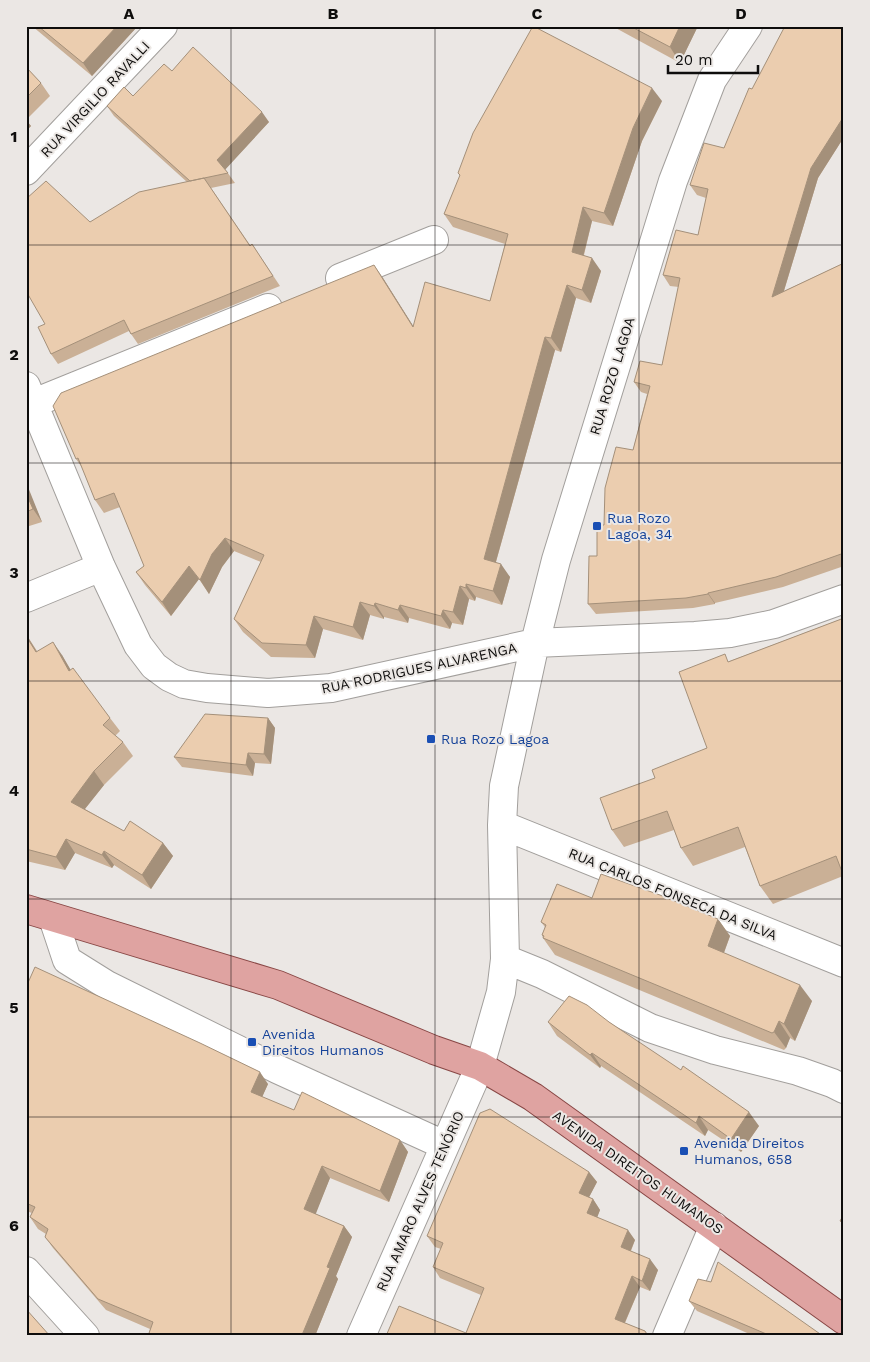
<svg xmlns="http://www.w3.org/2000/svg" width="870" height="1362" font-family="'Work Sans',sans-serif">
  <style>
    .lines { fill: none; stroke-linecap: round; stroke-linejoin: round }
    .minor-casing { stroke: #a29f9c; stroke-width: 30 }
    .major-casing { stroke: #884745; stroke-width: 30 }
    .minor { stroke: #fff; stroke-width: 28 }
    .major { stroke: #dfa3a1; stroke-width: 28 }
    .wall { fill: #cab096 }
    .shaded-wall { fill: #a4907a }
    .building { fill: #ebcdaf; stroke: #a4907a }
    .grid { fill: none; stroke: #0e0d0c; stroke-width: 1; stroke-opacity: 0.55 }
    .transit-dot { fill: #1a4fb4; stroke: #ebe7e4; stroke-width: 2 }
    .labels { text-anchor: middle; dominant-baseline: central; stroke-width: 4; stroke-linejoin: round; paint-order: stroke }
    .street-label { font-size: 14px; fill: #0e0d0c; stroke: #ebe7e4 }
    .transit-label { font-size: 14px; fill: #164399; stroke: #ebe7e4; text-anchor: start }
    .neatline { fill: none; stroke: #0e0d0c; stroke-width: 2 }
    .grid-label { font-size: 16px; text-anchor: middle; font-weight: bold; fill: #0e0d0c }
  </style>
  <rect width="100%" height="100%" fill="#ebe7e4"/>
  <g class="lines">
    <defs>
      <path id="minor" d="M26 171 163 26
        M340 278 434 240
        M26 386 101 567 138 645 154 666 169 677 184 684 207 688 268 693 331 688 535 643 695 636 730 633 774 624 844 599
        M34 403 268 308
        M26 598 101 567
        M502 825 844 963
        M53 918 67 960 107 985 277 1069 444 1145
        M505 959 542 974 650 1028 715 1050 798 1071 832 1083 844 1089
        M26 1271 85 1336
        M361 1336 480 1066 501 992 505 959 502 825 504 786 535 643 556 560 673 181 712 80 748 26
        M667 1336 714 1226"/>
      <path id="major" d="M26 909 278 985 434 1050 480 1066 533 1097 844 1320"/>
    </defs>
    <!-- minor casing -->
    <use href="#minor" class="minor-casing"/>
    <!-- major casing -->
    <use href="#major" class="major-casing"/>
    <!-- minor -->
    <use href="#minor" class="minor"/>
    <!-- major -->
    <use href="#major" class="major"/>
  </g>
  <!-- wall -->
  <path class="wall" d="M32 26H134L136 28 92 76Z
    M612 26H698L680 63Z
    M844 26V137L818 178 784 291 844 263V566L783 587 715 603V604L693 608 596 614 588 604 597 556 604 525 633 450 647 394 641 392 634 382 662 365 679 287 670 286 663 275 698 235 706 198 697 195 690 185 724 148 752 89Z
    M26 67 41 83 50 96 26 120 31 126 26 131Z
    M172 71 269 122 225 169 235 183 211 188 250 245 252 244 280 286 138 344 129 331 58 364 51 354 45 324 90 222 187 182 114 116 107 106 133 96Z
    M662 101 642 141 613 226 592 221 584 255 601 271 591 303 576 298 561 352 555 350 496 562 510 577 502 605 476 597 475 601 469 599 463 625 452 623 450 629 409 618 408 623 384 617V619L370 615 363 640 323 629 315 658 271 657 243 632 234 619 261 562 234 551 222 567 209 594 199 579 171 616 145 585 136 572 144 566 120 507 104 513 95 500 83 469 76 459 383 278 413 326 490 301 505 244 453 227 444 214 460 176 458 173Z
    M26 485 42 522 26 527Z
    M844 618 843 876 773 904 760 886 745 847 693 866 681 848 674 830 624 847 612 830 655 778 707 748 730 661Z
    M26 634 37 651 62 655 70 670 110 718 120 731 115 736 123 742 133 756 104 785 85 809 124 831 163 843 173 856 151 889 114 865 112 868 75 853 65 870 26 861Z
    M268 718 275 728 271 764 255 763 253 776 182 767 174 757Z
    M592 898 718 919 730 936 724 953 812 1001 795 1041 790 1038 786 1048 784 1050 555 955 543 938 542 935 545 927 541 922Z
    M26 985 268 1084 262 1097 294 1110 400 1140 408 1152 389 1202 330 1178 315 1214 344 1226 352 1237 336 1276 338 1279 315 1336H148L150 1329 106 1310 53 1248 45 1237 46 1234 38 1229 30 1217 32 1213 26 1211Z
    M548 1022H609L759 1126 741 1152 708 1130 705 1136 601 1066 600 1068 557 1036Z
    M589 1172 597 1182 589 1197 593 1199 600 1210 597 1217 635 1240 631 1251 658 1270 650 1291 640 1287 625 1323 645 1331 649 1336H386L466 1333 481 1295 440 1278 433 1267 441 1249 435 1247 427 1236Z
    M689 1301 823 1336H754L697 1311Z"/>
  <!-- shaded-wall -->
  <path class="shaded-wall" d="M117 26H134L136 28 92 76 83 63Z
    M680 26H698L680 63 670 47Z
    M652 88 662 101 642 141 613 226 604 213 633 128Z
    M262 112 269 122 224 171 217 160Z
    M844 116V137L818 178 779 307 772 297 811 168Z
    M26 120 31 126 26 131Z
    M583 207 592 221 581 265 572 252Z
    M592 258 601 271 591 303 582 290Z
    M374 265 383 278 422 340 413 327Z
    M567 285 576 298 561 352 551 338Z
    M545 337 555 350 493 572 484 559Z
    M26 485 28 487 42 522 33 509 26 493Z
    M225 538 234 551 222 567 209 594 200 580 212 554Z
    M501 564 510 577 502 605 493 591Z
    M189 566 199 579 171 616 162 602Z
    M466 584 476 597 475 601 466 588Z
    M460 586 469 599 463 625 453 612Z
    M708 593 715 603V604L708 594Z
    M360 602 370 615 363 640 353 627Z
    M375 603 384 617V619L374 606Z
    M400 605 409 618 408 623 398 610Z
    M443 610 452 623 450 629 441 616Z
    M314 616 323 629 315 658 306 645Z
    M26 634 29 639 45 665 36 652 26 636Z
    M53 642 62 655 79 684 69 671Z
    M268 718 275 728 271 764 264 754Z
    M248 753 255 763 253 776 246 765Z
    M94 771 104 785 80 815 71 802Z
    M66 839 75 853 65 870 56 857Z
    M163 843 173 856 151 889 142 875Z
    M104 851 114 865 112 868 102 855Z
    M718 919 730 936 720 963 708 946Z
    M800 985 812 1001 795 1041 784 1024Z
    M779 1021 790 1038 786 1048 774 1032Z
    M592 1053 601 1066 600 1068 590 1055Z
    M260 1072 268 1084 259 1104 251 1092Z
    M749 1112 759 1126 741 1152 731 1139Z
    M699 1116 708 1130 705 1136 696 1123Z
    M400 1140 408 1152 389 1202 380 1191Z
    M322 1166 330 1178 313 1221 304 1209Z
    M589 1172 597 1182 586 1203 579 1193Z
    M593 1199 600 1210 595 1223 587 1213Z
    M344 1226 352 1237 336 1276 338 1279 315 1336H302L327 1267Z
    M628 1230 635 1240 628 1257 621 1247Z
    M650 1259 658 1270 650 1291 642 1281Z
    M632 1276 640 1287 622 1329 615 1319Z"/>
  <!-- building -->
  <path class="building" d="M38 26H117L83 63Z
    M533 26 652 88 633 128 604 213 583 207 572 252 592 258 582 290 567 285 551 338 545 337 484 559 501 564 493 591 466 584V588L460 586 453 612 443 610 441 616 400 605 398 610 375 603 374 606 360 602 353 627 314 616 306 645 262 643 234 619 264 555 225 538 212 554 200 580 189 566 162 602 136 572 144 566 114 493 95 500 78 458 76 459 53 406 61 393 374 265 413 327 425 282 490 301 508 234 444 214 460 175 458 173 473 133Z
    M630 26H680L670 47Z
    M785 26H844V116L811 168 772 297 844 263V553L776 577 708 593V594L686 598 588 604 589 556H597V525H604L605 488 616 447 633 450 650 386 634 382 640 361 662 365 680 278 663 275 676 230 698 235 708 189 690 185 704 143 724 148 749 88 752 89Z
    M193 47 262 112 217 160 228 173 190 181 107 106 124 87 133 96 164 64 172 71Z
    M26 67 41 83 26 98Z
    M204 178 250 246 252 244 273 276 131 334 124 320 51 354 38 327 45 324 26 291V199L46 181 90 222 139 192Z
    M26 493 33 509 26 512Z
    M844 618V877L836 856 760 886 738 827 681 848 667 811 612 830 600 798 655 778 652 770 707 748 679 672 725 654 728 662Z
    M26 636 36 652 53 642 69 671 73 668 110 718 103 725 123 742 94 771 71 802 124 831 130 821 163 843 142 875 104 851 102 855 66 839 56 857 26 849Z
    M205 714 268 718 264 754 248 753 246 765 174 757Z
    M601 874 660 895 718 919 708 946 800 985 784 1024 779 1021 774 1032 772 1033 543 938 544 936 542 935 546 925 541 922 557 884 592 898Z
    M35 967 200 1043 260 1072 251 1092 294 1110 302 1092 400 1140 380 1191 322 1166 304 1209 344 1226 327 1267 330 1268 302 1335 303 1336H148L153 1322 98 1299 45 1237 48 1229 30 1217 35 1207 26 1203V1169L28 1165 26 1164V985H27Z
    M569 996 587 1005 609 1022 681 1070 683 1066 749 1112 731 1139 699 1116 696 1123 592 1053 590 1055 548 1022Z
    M490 1109 589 1172 579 1193 593 1199 587 1213 628 1230 621 1247 650 1259 642 1281 632 1276 615 1319 645 1331 648 1336H600L596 1334V1336H386L399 1306 466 1333 484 1288 433 1267 443 1243 427 1236 480 1113Z
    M844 1214V1223L840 1221Z
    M718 1262 823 1336H771L689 1301 698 1279 711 1282Z
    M26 1309 50 1336H26Z"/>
  <!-- grid -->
  <path class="grid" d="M231 26V1336M435 26V1336M639 26V1336M26 245H844M26 463H844M26 681H844M26 899H844M26 1117H844"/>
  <!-- markers -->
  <g class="transit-dot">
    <rect x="592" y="521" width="10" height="10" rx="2.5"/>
    <rect x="426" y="734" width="10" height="10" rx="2.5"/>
    <rect x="247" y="1037" width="10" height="10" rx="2.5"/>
    <rect x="679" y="1146" width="10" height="10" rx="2.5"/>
  </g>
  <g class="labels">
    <!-- street labels -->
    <g class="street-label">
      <text transform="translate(95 99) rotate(-47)">RUA VIRGILIO RAVALLI</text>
      <text transform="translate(612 376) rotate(-73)">RUA ROZO LAGOA</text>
      <text transform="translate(419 668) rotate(-12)">RUA RODRIGUES ALVARENGA</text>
      <text transform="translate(673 894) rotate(22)">RUA CARLOS FONSECA DA SILVA</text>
      <text transform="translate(638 1172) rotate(35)">AVENIDA DIREITOS HUMANOS</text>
      <text transform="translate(420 1201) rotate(-66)">RUA AMARO ALVES TENÓRIO</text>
    </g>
    <!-- transit labels -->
    <g class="transit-label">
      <text x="607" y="518">Rua Rozo<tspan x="607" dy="16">Lagoa, 34</tspan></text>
      <text x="441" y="739">Rua Rozo Lagoa</text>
      <text x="262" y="1034">Avenida<tspan x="262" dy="16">Direitos Humanos</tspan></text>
      <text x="694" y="1143">Avenida Direitos<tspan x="694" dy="16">Humanos, 658</tspan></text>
    </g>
  </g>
  <!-- border -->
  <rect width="870" height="1362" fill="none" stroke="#ebe7e4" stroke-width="55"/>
  <!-- scale -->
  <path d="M668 65v8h90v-8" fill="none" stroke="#0e0d0c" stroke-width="2.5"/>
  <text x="675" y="65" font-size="15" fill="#0e0d0c" stroke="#ebe7e4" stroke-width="4" paint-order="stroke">20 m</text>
  <rect x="28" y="28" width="814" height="1306" class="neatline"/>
  <g class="grid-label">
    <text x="129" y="19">A</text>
    <text x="333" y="19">B</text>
    <text x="537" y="19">C</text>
    <text x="741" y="19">D</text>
    <text x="14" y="142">1</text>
    <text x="14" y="360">2</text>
    <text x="14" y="578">3</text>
    <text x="14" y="796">4</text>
    <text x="14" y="1013">5</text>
    <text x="14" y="1231">6</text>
  </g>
</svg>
